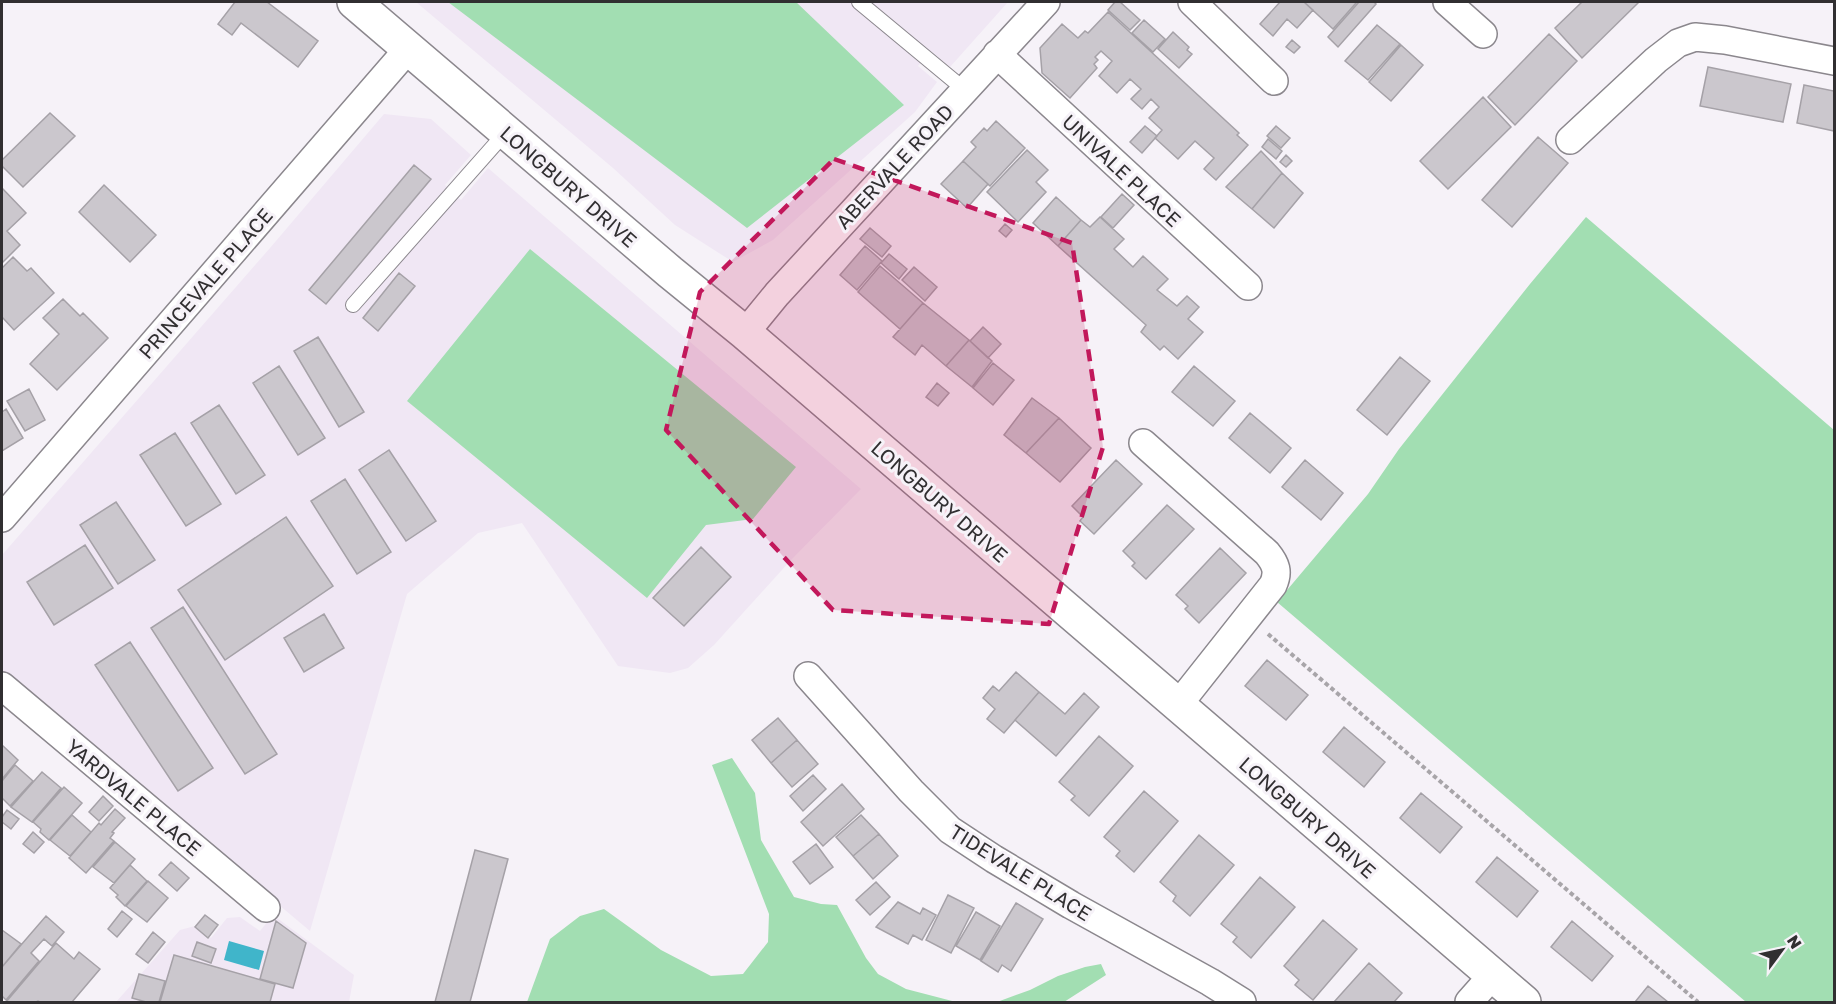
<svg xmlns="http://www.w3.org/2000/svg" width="1836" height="1004" font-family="'Golos Text',sans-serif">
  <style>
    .built { fill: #f0e7f4 }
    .green { fill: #a2deb2 }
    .water { fill: #40b5ca }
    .building { fill: #cbc7cd; stroke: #a5a1a7; stroke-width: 1.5 }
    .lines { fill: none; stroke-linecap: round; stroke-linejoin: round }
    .lane-casing { stroke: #8b878d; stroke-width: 16 }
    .street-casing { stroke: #8b878d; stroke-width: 30 }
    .secondary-casing { stroke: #8b878d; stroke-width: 36 }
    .path { stroke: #a8a5a9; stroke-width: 4; stroke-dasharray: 4.5 3; stroke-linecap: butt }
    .lane { stroke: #fff; stroke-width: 14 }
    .street { stroke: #fff; stroke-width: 27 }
    .secondary { stroke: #fff; stroke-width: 33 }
    .marked { fill: #c2185b; fill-opacity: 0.2; stroke: #c2185b; stroke-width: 4.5; stroke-dasharray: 12 8; stroke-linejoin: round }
    .labels { text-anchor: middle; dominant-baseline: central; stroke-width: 6; stroke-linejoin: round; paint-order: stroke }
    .street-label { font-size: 20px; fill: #312f31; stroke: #f6f2f8 }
  </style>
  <rect width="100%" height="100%" fill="#f6f2f8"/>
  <!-- built -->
  <path class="built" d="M416 2H1008L950 67 931 51 918 66 937 82 915 112 773 240 733 262 675 225 613 168Z
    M384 114 431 119 471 155 445 185 461 200 488 168 861 489 791 560 714 645 688 668 670 673 618 666 522 523 478 533 407 594 310 931 2 673V555L270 248Z
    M273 915 354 975 349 1002H116L180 930 195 926 211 938 227 918 240 917 260 931Z"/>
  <!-- green -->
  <path class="green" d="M448 2H796L904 105 747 228Z
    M1586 217 1834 430V1002H1746L1277 602 1368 494 1399 449 1530 284Z
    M530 249 796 467 753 519 706 525 647 598 407 401Z
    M732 758 755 793 761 840 794 897 821 904 837 905 866 958 878 974 906 989 956 1002H997L1030 990 1058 976 1085 967 1101 964 1106 975 1064 1002H527L550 939 580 916 604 909 661 950 711 976 743 974 768 942 769 914 712 765Z"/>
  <!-- water -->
  <path class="water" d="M229 941 264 951 259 970 224 960Z"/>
  <!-- building -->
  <path class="building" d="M235 2H267L318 41 298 67 241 23 232 35 218 24Z
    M1115 2H1120L1140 20 1130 30 1108 10Z
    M1280 2H1304L1313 10 1297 28 1287 19 1273 36 1260 24Z
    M1304 2H1354L1356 3 1333 29Z
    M1359 2H1374L1376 4 1338 47 1328 37Z
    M1582 2H1639L1582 58 1555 28Z
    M1108 12 1239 133 1237 135 1248 145 1216 180 1204 169 1214 158 1195 141 1178 159 1155 138 1162 130 1149 118 1159 107 1151 99 1142 109 1131 99 1141 89 1130 79 1117 93 1099 76 1112 61 1101 51 1095 57 1098 60 1094 64 1097 68 1070 98 1042 73 1040 48 1062 24 1078 38 1085 31 1088 33Z
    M1144 20 1165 39 1153 52 1132 33Z
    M1377 25 1400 44 1368 80 1345 61Z
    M1173 32 1189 47 1187 50 1192 54 1179 68 1158 49Z
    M1549 34 1577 61 1515 125 1488 97Z
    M1292 40 1300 47 1294 53 1286 47Z
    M1401 45 1423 65 1391 101 1369 82Z
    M1708 67 1791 84 1783 122 1700 106Z
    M1804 85 1834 91V131L1797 123Z
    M1483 97 1511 127 1448 189 1420 161Z
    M50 113 75 136 23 187 2 166V160Z
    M996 121 1025 148 990 186 963 161 976 147 971 142 984 128 987 131Z
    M1145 126 1157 136 1142 153 1130 142Z
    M1276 126 1290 138 1281 148 1267 136Z
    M1538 137 1568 163 1512 227 1482 200Z
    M1268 139 1282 151 1276 159 1262 147Z
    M1027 150 1048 170 1036 182 1046 192 1018 222 987 192Z
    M1261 151 1282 173 1252 209 1226 187Z
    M1286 155 1292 161 1286 167 1280 162Z
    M963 161 988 184 967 208 941 184Z
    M414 165 431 179 326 304 309 290Z
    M1282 173 1303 193 1274 228 1252 209Z
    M104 185 156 235 130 262 79 212Z
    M2 188 26 213 7 231 20 245 2 263Z
    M1122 194 1134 205 1113 228 1101 217Z
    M1056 197 1081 220 1058 246 1033 223Z
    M1100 217 1124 239 1114 249 1133 267 1143 256 1168 279 1157 290 1177 306 1187 296 1199 307 1188 319 1203 332 1178 359 1164 346 1160 350 1141 332 1146 325 1058 246 1081 220 1090 227Z
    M1005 224 1012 230 1006 237 999 231Z
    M870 228 891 246 882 257 860 239Z
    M865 246 882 261 857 290 840 275Z
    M889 254 907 269 899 279 881 263Z
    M13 257 27 271 31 268 54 293 14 330 2 317V268Z
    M880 266 923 303 900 329 858 292Z
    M914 267 937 287 925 301 902 280Z
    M399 273 415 286 378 331 363 318Z
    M63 299 80 316 83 313 108 338 57 390 30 364 59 334 43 318Z
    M923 303 969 340 946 366 922 345 915 355 893 337Z
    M983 327 1001 344 988 358 970 341Z
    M318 337 364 412 339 427 294 351Z
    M969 340 992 361 972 387 946 366Z
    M1400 357 1430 381 1387 435 1357 410Z
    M993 363 1014 380 993 405 973 388Z
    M279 366 325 438 298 455 253 383Z
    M1194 366 1235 401 1213 426 1172 392Z
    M937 383 949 393 938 406 926 397Z
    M29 389 45 420 25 431 7 401Z
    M1032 398 1059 418 1026 453 1004 435Z
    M219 405 265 475 236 494 191 423Z
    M6 409 23 438 2 451V412Z
    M1250 413 1291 448 1270 473 1229 438Z
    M1059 418 1091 448 1060 482 1026 453Z
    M175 433 221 504 186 526 140 455Z
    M389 450 436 521 406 541 359 470Z
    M1116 460 1142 484 1094 534 1080 521 1083 517 1072 506Z
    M1305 460 1343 493 1321 520 1282 487Z
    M345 479 391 552 357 574 311 501Z
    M116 502 155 560 118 584 80 525Z
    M1167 505 1194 529 1146 579 1132 566 1135 563 1123 551Z
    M286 517 333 586 225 660 178 590Z
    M85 545 113 588 54 625 27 582Z
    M701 547 731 577 684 626 653 598Z
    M1220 548 1246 573 1199 623 1185 609 1188 606 1176 595Z
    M183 607 277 754 245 774 151 628Z
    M324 614 344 648 304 672 284 638Z
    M130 642 213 768 178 791 95 665Z
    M1267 660 1308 695 1286 720 1245 686Z
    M1016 672 1039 692 1004 733 987 719 995 709 983 698 993 686 999 691Z
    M1039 692 1065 714 1084 693 1099 707 1056 756 1015 720Z
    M778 718 797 740 771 763 752 740Z
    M1344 727 1385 762 1364 787 1323 752Z
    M1099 736 1133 766 1089 816 1071 800 1075 796 1059 782Z
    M797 740 818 764 792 787 771 763Z
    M2 745 18 760 2 779Z
    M15 765 33 781 10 806 2 798V781Z
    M42 772 61 788 32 822 11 807Z
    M813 775 826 789 803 811 790 796Z
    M842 784 864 809 823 846 801 822Z
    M64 787 82 803 49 840 40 832 41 829 33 822Z
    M1144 791 1178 821 1134 872 1116 856 1120 851 1104 837Z
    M1421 793 1462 827 1440 853 1400 818Z
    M103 796 113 806 99 821 89 812Z
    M115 809 125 818 112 832 114 833 110 838 114 841 86 873 69 858 99 823 101 825Z
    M7 810 19 819 11 829 2 822V817Z
    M72 815 91 832 70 856 50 840Z
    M861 815 879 834 853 856 836 837Z
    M33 832 44 842 34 853 23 844Z
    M879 834 898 856 873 879 853 856Z
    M1199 835 1234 865 1190 916 1173 901 1176 896 1160 882Z
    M115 842 135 859 114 883 93 867Z
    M816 844 833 867 810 884 793 862Z
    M475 850 508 859 470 1002H435Z
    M1497 857 1538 891 1517 917 1476 882Z
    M171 862 189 878 177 891 159 875Z
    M130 865 147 881 125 906 116 897 118 895 110 888Z
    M1260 877 1295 907 1251 958 1233 942 1237 937 1221 924Z
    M148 881 168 898 147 922 126 906Z
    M876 882 890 897 870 915 856 900Z
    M948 895 974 908 951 953 926 940Z
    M898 902 920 914 923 908 936 915 922 940 913 935 908 944 876 927Z
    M1016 903 1043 919 1011 971 1002 965 998 972 981 961Z
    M122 911 132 919 117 937 108 929Z
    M976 912 1000 926 980 960 956 946Z
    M205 915 218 925 208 938 195 927Z
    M46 916 64 932 52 946 44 939 31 953 39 961 6 1000 2 996V967Z
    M1323 920 1357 949 1313 1000 1295 985 1299 980 1284 966Z
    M276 921 306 943 293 988 260 979Z
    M1572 921 1613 956 1592 981 1551 947Z
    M2 930 21 944 2 967Z
    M153 932 165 942 148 963 136 954Z
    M197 942 216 949 211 963 192 956Z
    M56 943 74 959 79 952 100 969 72 1002H40L38 1001 36 1002H6Z
    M174 955 275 984 270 1002H160Z
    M1369 963 1402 993 1394 1002H1334Z
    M139 974 165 981 159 1002H146L132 998Z
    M1648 986 1668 1002H1635Z"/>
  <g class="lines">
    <defs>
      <path id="lane" d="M859 2 965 90
        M353 305 506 132"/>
      <path id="street" d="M1192 2 1274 81
        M1447 2 1483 34
        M997 54 1248 286
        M1570 140 1656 60 1678 43 1695 37 1725 40 1834 61
        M745 333 777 294 1046 2
        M1143 443 1267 553C1276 564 1279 572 1273 585L1178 705
        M2 518 409 48
        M808 676 911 791 950 830 994 859 1071 905 1210 982 1242 1002
        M2 686 266 908
        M1469 1002 1492 976"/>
      <path id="secondary" d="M354 2 670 272 745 333 1524 1002"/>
    </defs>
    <!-- lane casing -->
    <use href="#lane" class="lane-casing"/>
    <!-- street casing -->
    <use href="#street" class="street-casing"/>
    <!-- secondary casing -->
    <use href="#secondary" class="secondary-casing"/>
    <!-- path -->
    <path class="path" d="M1268 634 1698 1002"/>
    <!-- lane -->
    <use href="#lane" class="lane"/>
    <!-- street -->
    <use href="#street" class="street"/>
    <!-- secondary -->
    <use href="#secondary" class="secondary"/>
  </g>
  <!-- marked area -->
  <path class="marked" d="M834 159 1072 243 1103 447 1049 624 833 610 666 430 700 292Z"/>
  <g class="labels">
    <!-- street labels -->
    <g class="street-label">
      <text transform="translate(894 166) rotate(-47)">ABERVALE ROAD</text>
      <text transform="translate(1122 170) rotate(43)">UNIVALE PLACE</text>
      <text transform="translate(569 186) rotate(41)">LONGBURY DRIVE</text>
      <text transform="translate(205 283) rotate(-49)">PRINCEVALE PLACE</text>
      <text transform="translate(940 501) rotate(41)">LONGBURY DRIVE</text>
      <text transform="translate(134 797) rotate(40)">YARDVALE PLACE</text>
      <text transform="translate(1308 817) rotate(41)">LONGBURY DRIVE</text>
      <text transform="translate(1021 872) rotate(32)">TIDEVALE PLACE</text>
    </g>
  </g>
  <!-- border -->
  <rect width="1836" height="1004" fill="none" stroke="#312f31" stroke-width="6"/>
  <!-- north arrow -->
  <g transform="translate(1782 950) rotate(57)" stroke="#f6f2f8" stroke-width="4.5" paint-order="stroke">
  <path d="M0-4.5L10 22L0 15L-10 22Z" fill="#312f31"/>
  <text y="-9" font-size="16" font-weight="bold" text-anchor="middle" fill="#312f31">N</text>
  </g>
</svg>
